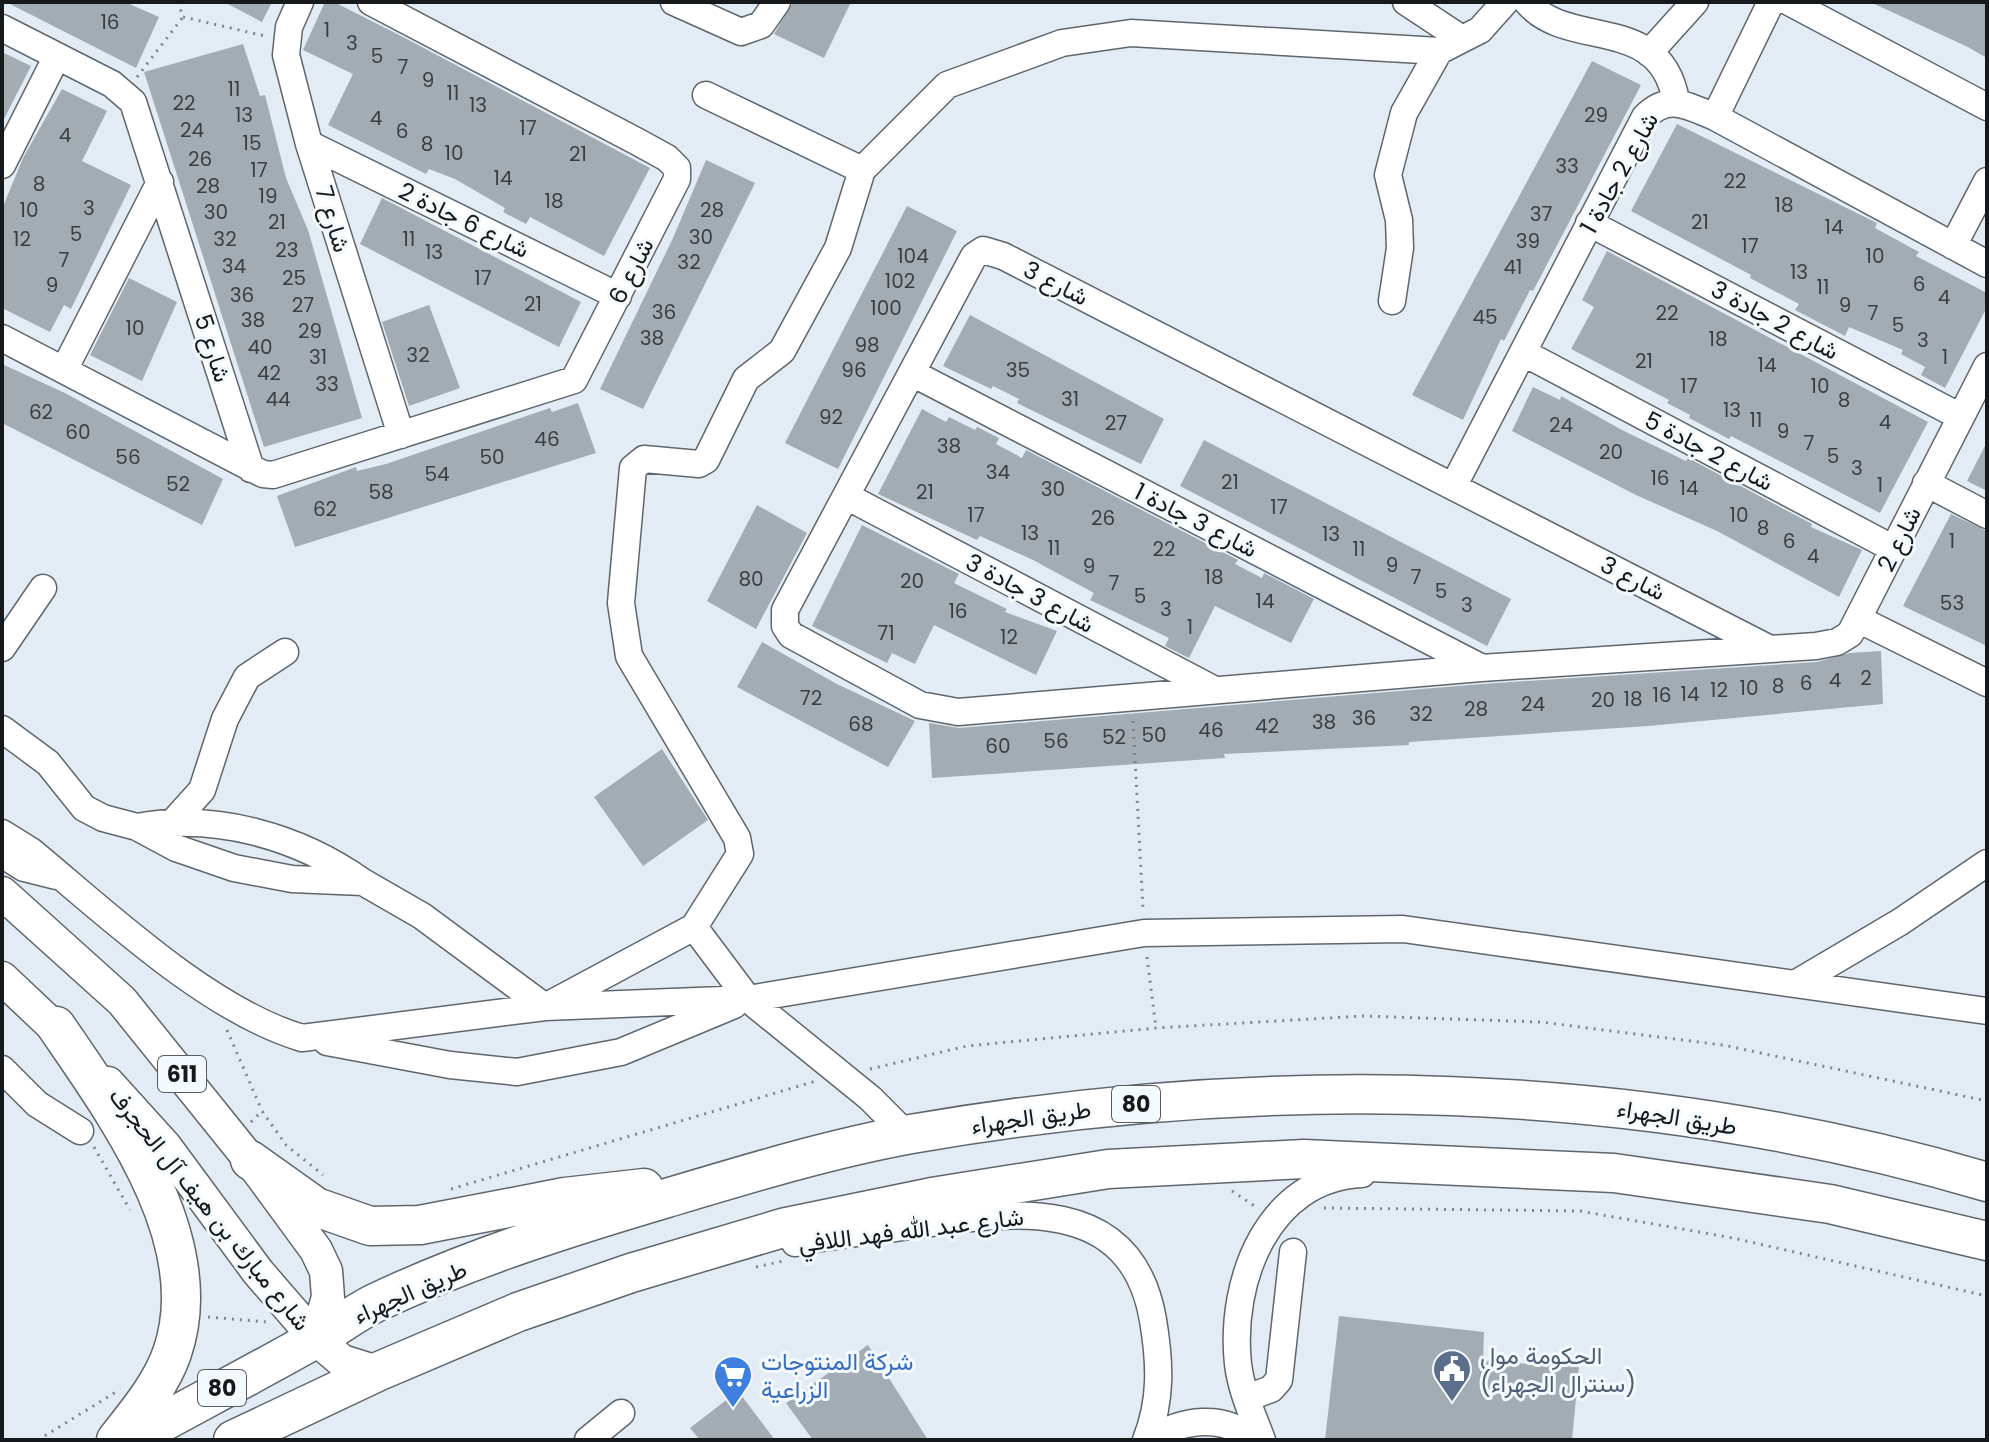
<svg xmlns="http://www.w3.org/2000/svg" width="1989" height="1442" font-family="Poppins,Vazirmatn,sans-serif">
  <style>
    .building { fill: #a3acb3 }
    .lines { fill: none; stroke-linecap: round; stroke-linejoin: round }
    .minor-casing { stroke: #5e666d; stroke-width: 29 }
    .major-casing { stroke: #5e666d; stroke-width: 35 }
    .highway-casing { stroke: #5e666d; stroke-width: 41 }
    .path { stroke: #7f858b; stroke-width: 3; stroke-dasharray: 2 6; stroke-linecap: butt }
    .minor { stroke: #fff; stroke-width: 26 }
    .major { stroke: #fff; stroke-width: 32 }
    .highway { stroke: #fff; stroke-width: 38 }
    .labels { text-anchor: middle; dominant-baseline: central; stroke-width: 6; stroke-linejoin: round; paint-order: stroke }
    .number-label { font-size: 20px; fill: #393e42 }
    .shield { fill: #f3f9fd; stroke: #585c60; stroke-width: 2 }
    .shield-label { font-size: 22px; font-weight: bold; fill: #16191c }
    .street-label { font-size: 24px; fill: #16191c; stroke: #f3f9fd }
    .service-label { font-size: 24px; fill: #4e5e75; stroke: #f3f9fd; text-anchor: start }
    .shop-label { font-size: 24px; fill: #366cbe; stroke: #f3f9fd; text-anchor: start }
  </style>
  <rect width="100%" height="100%" fill="#e3ecf4"/>
  <!-- building -->
  <path class="building" d="M6 2H125L159 17 136 68Z
    M224 2H272L262 22Z
    M325 2H334L403 37 650 168 604 256 530 217 526 224 503 212 505 208 455 179 429 169 426 174 328 125 353 74 303 50Z
    M793 2H851L824 58 774 34Z
    M1870 2H1987V58L1968 47Z
    M243 44 260 96 265 95 286 178 308 230 362 418 264 447 144 72Z
    M2 52 31 66 2 123Z
    M1592 61 1641 85 1533 291 1530 290 1504 341 1501 339 1463 420 1412 395Z
    M62 89 107 111 82 161 131 185 71 309 64 305 50 332 2 308V209L23 158Z
    M1677 124 1877 223 1875 228 1919 252 1916 256 1987 293V307L1945 388 1921 375 1925 367 1901 354 1903 350 1849 327 1845 336 1795 310 1799 304 1750 278 1751 275 1631 211Z
    M706 160 755 183 643 409 600 389 673 238Z
    M382 198 581 302 559 347 360 244Z
    M907 206 957 231 838 469 785 443Z
    M1607 251 1928 422 1880 513 1731 436 1729 439 1689 418 1690 415 1667 403 1669 400 1571 349 1594 307 1582 300Z
    M129 278 177 302 142 381 90 355Z
    M429 305 460 388 409 406 382 322Z
    M970 315 1164 419 1141 464 1017 403 1019 399 993 386 991 389 943 366Z
    M2 364 65 393 223 479 202 525 2 423Z
    M1533 387 1560 400 1561 396 1624 431 1686 461 1688 458 1812 524 1811 527 1862 550 1839 597 1717 531 1636 495 1512 431Z
    M578 403 596 453 295 547 277 496 356 467 357 471 386 464 550 408 552 412Z
    M922 409 946 422 949 417 975 430 977 427 999 438 996 444 1022 458 1026 450 1238 560 1235 564 1262 578 1264 573 1314 599 1291 643 1215 606 1189 658 1165 646 1169 638 1090 600 1094 593 1033 560 980 536 977 540 878 494Z
    M1204 440 1511 599 1487 646 1180 486Z
    M1987 442V491L1967 481Z
    M757 505 807 533 756 629 707 601Z
    M1951 514 1987 531V646L1903 606Z
    M862 525 959 574 954 583 1007 609 1005 612 1057 631 1036 675 934 625 915 664 892 653 887 663 812 626Z
    M762 642 837 684 915 721 888 767 737 687Z
    M1881 651 1883 704 1648 726 1409 742V745L1224 754 1225 758 932 778 929 723 959 728 1482 684 1817 662 1850 653Z
    M662 749 708 820 643 866 594 797Z
    M1339 1316 1484 1332 1483 1361 1579 1367 1572 1440H1325Z
    M868 1345 928 1440H813L786 1403Z
    M738 1391 775 1440H700L690 1428Z"/>
  <g class="lines">
    <defs>
      <path id="minor" d="M300 2 289 27 286 55 309 144 401 435
        M674 2 741 32 761 25 777 2
        M1406 2 1462 39
        M1527 2C1568 51 1661 12 1676 101
        M1789 2 1987 107
        M2 28 112 84 133 102 251 469
        M1649 53 1695 2
        M706 95 862 170
        M1715 117 1771 2
        M309 144 618 296
        M2 165 57 56
        M1589 223 1961 417
        M1953 246 1987 181
        M1392 301 1400 248 1399 220 1388 175 1404 113 1439 51 1480 30 1505 2
        M2 338 263 474 273 475 574 380 677 179V168L667 158 636 141 371 2
        M1524 353 1894 549
        M64 370 160 182
        M912 373 1480 667
        M1926 483 1987 515
        M1454 485 1645 117C1668 93 1688 106 1715 117L1987 264
        M846 496 1213 689
        M1858 619 1987 683
        M1766 647 1003 256 983 250 974 256 785 610V626L791 635 920 705 958 712 1481 668 1816 646 1837 642 1850 634 1987 366
        M2 648 43 588
        M2 729 48 763 84 808 103 818 137 827 176 848 234 868 292 879 363 882 422 916 545 1007 694 927 740 854 737 838 629 656 621 603 633 468 644 459 699 464 706 460 746 379 782 351 838 248 862 170 947 85 1062 43 1131 33 1439 51
        M175 820 202 790 225 719 247 677 285 652
        M137 827C216 813 298 836 363 882
        M2 833 31 851C107 914 208 1010 302 1038L545 1007 748 999 1144 933 1403 929 1987 1011
        M2 854 24 868 56 876
        M694 927 748 999 870 1098 907 1135
        M1795 984 1900 922 1987 863
        M327 1042 450 1065 517 1072 621 1052 734 1005
        M2 1069 37 1104 80 1131
        M795 1243C833 1235 872 1231 910 1226 1007 1212 1131 1191 1153 1320 1160 1362 1162 1400 1146 1440
        M1247 1398 1271 1389 1279 1380 1293 1252
        M588 1440 621 1413
        M1150 1440C1182 1419 1223 1413 1254 1440
        M1262 1440C1253 1416 1241 1390 1238 1364 1229 1281 1268 1178 1362 1174"/>
      <path id="major" d="M2 893 122 1001 250 1160 316 1250 326 1271 328 1297 316 1339
        M2 978 71 1043
        M108 1083 165 1146 258 1272 316 1339 342 1361 377 1372"/>
      <path id="highway" d="M56 1026C116 1114 211 1241 172 1353 161 1385 137 1413 116 1440
        M250 1160 316 1207 370 1226 420 1225 565 1197 644 1188
        M130 1440C192 1406 255 1373 317 1338 337 1327 355 1313 375 1303 468 1259 569 1227 667 1198 747 1174 829 1149 911 1134 1268 1072 1639 1079 1987 1182
        M233 1440 377 1372 518 1312 631 1273 786 1227 932 1197 1108 1169 1304 1159 1614 1173 1830 1204 1987 1241"/>
    </defs>
    <!-- minor casing -->
    <use href="#minor" class="minor-casing"/>
    <!-- major casing -->
    <use href="#major" class="major-casing"/>
    <!-- highway casing -->
    <use href="#highway" class="highway-casing"/>
    <!-- path -->
    <path class="path" d="M178 2 183 17
      M183 17 265 36
      M137 77 183 17
      M1133 721 1143 909
      M1147 957 1156 1028
      M227 1030 262 1111
      M870 1069 967 1046 1156 1028 1363 1016 1541 1022 1723 1045 1987 1101
      M251 1122 262 1111 286 1145 323 1175
      M94 1147 130 1210
      M451 1189 816 1081
      M1232 1191 1256 1207
      M1324 1208 1580 1211 1733 1238 1987 1296
      M756 1267 783 1261
      M208 1317 268 1322
      M38 1440 116 1392"/>
    <!-- minor -->
    <use href="#minor" class="minor"/>
    <!-- major -->
    <use href="#major" class="major"/>
    <!-- highway -->
    <use href="#highway" class="highway"/>
  </g>
  <!-- icons -->
  <defs>
    <symbol id="civic-pin" viewBox="-11 -11 22 30"><path d="M0 17L-7.5 6A9.5 9.5 0 1 1 7.5 6Z" fill="#5c6f8a" stroke="#f3f9fd"/><path d="M-.6-6.5H3V-4.5H.6V-3L4-1V1h2V6H-6V1h2V-1L-.6-3ZM-1.2 2.5V6h2.4V2.5Z" fill="#fff"/></symbol>
    <symbol id="supermarket-pin" viewBox="-11 -11 22 30"><path d="M0 17L-7.5 6A9.5 9.5 0 1 1 7.5 6Z" fill="#3f7fe0" stroke="#f3f9fd"/><path d="M-6-5.5h2.5l.6 2H6L4.5 2H-2.5L-4.4-4H-6ZM-1.5 3.2a1.3 1.3 0 1 0 .1 0ZM3 3.2a1.3 1.3 0 1 0 .1 0Z" fill="#fff"/></symbol>
  </defs>
  <g fill-rule="evenodd">
    <use href="#civic-pin" x="1430" y="1347" width="44" height="60"/>
    <use href="#supermarket-pin" x="711" y="1353" width="44" height="60"/>
  </g>
  <g class="labels">
    <!-- number labels -->
    <g class="number-label">
      <text x="110" y="22">16</text>
      <text x="327" y="30">1</text>
      <text x="352" y="43">3</text>
      <text x="377" y="56">5</text>
      <text x="403" y="67">7</text>
      <text x="428" y="80">9</text>
      <text x="234" y="89">11</text>
      <text x="453" y="93">11</text>
      <text x="184" y="103">22</text>
      <text x="478" y="105">13</text>
      <text x="244" y="115">13</text>
      <text x="1596" y="115">29</text>
      <text x="376" y="118">4</text>
      <text x="528" y="128">17</text>
      <text x="192" y="130">24</text>
      <text x="402" y="131">6</text>
      <text x="65" y="135">4</text>
      <text x="252" y="143">15</text>
      <text x="427" y="144">8</text>
      <text x="454" y="153">10</text>
      <text x="578" y="154">21</text>
      <text x="200" y="159">26</text>
      <text x="1567" y="166">33</text>
      <text x="259" y="170">17</text>
      <text x="503" y="178">14</text>
      <text x="1735" y="181">22</text>
      <text x="39" y="184">8</text>
      <text x="208" y="186">28</text>
      <text x="268" y="196">19</text>
      <text x="554" y="201">18</text>
      <text x="1784" y="205">18</text>
      <text x="89" y="208">3</text>
      <text x="29" y="210">10</text>
      <text x="712" y="210">28</text>
      <text x="216" y="212">30</text>
      <text x="1541" y="214">37</text>
      <text x="277" y="222">21</text>
      <text x="1700" y="222">21</text>
      <text x="1834" y="227">14</text>
      <text x="76" y="234">5</text>
      <text x="701" y="237">30</text>
      <text x="22" y="239">12</text>
      <text x="225" y="239">32</text>
      <text x="409" y="239">11</text>
      <text x="1528" y="241">39</text>
      <text x="1750" y="246">17</text>
      <text x="287" y="250">23</text>
      <text x="434" y="252">13</text>
      <text x="913" y="256">104</text>
      <text x="1875" y="256">10</text>
      <text x="64" y="260">7</text>
      <text x="689" y="262">32</text>
      <text x="234" y="266">34</text>
      <text x="1513" y="267">41</text>
      <text x="1799" y="272">13</text>
      <text x="294" y="278">25</text>
      <text x="483" y="278">17</text>
      <text x="900" y="281">102</text>
      <text x="1919" y="284">6</text>
      <text x="52" y="285">9</text>
      <text x="1823" y="287">11</text>
      <text x="242" y="295">36</text>
      <text x="1944" y="297">4</text>
      <text x="533" y="304">21</text>
      <text x="303" y="305">27</text>
      <text x="1845" y="305">9</text>
      <text x="886" y="308">100</text>
      <text x="664" y="312">36</text>
      <text x="1667" y="313">22</text>
      <text x="1873" y="313">7</text>
      <text x="1485" y="317">45</text>
      <text x="253" y="320">38</text>
      <text x="1898" y="325">5</text>
      <text x="135" y="328">10</text>
      <text x="310" y="331">29</text>
      <text x="652" y="338">38</text>
      <text x="1718" y="339">18</text>
      <text x="1923" y="340">3</text>
      <text x="867" y="345">98</text>
      <text x="260" y="347">40</text>
      <text x="418" y="355">32</text>
      <text x="318" y="357">31</text>
      <text x="1945" y="357">1</text>
      <text x="1644" y="361">21</text>
      <text x="1767" y="365">14</text>
      <text x="854" y="370">96</text>
      <text x="1018" y="370">35</text>
      <text x="269" y="373">42</text>
      <text x="327" y="384">33</text>
      <text x="1689" y="386">17</text>
      <text x="1820" y="386">10</text>
      <text x="278" y="399">44</text>
      <text x="1070" y="399">31</text>
      <text x="1844" y="400">8</text>
      <text x="1732" y="410">13</text>
      <text x="41" y="412">62</text>
      <text x="831" y="417">92</text>
      <text x="1756" y="420">11</text>
      <text x="1885" y="422">4</text>
      <text x="1116" y="423">27</text>
      <text x="1561" y="425">24</text>
      <text x="1783" y="431">9</text>
      <text x="78" y="432">60</text>
      <text x="547" y="439">46</text>
      <text x="1809" y="443">7</text>
      <text x="949" y="446">38</text>
      <text x="1611" y="452">20</text>
      <text x="1833" y="456">5</text>
      <text x="128" y="457">56</text>
      <text x="492" y="457">50</text>
      <text x="1857" y="468">3</text>
      <text x="998" y="472">34</text>
      <text x="437" y="474">54</text>
      <text x="1660" y="478">16</text>
      <text x="1230" y="482">21</text>
      <text x="178" y="484">52</text>
      <text x="1880" y="485">1</text>
      <text x="1689" y="488">14</text>
      <text x="1053" y="489">30</text>
      <text x="381" y="492">58</text>
      <text x="925" y="492">21</text>
      <text x="1279" y="507">17</text>
      <text x="325" y="509">62</text>
      <text x="976" y="515">17</text>
      <text x="1739" y="515">10</text>
      <text x="1103" y="518">26</text>
      <text x="1763" y="528">8</text>
      <text x="1030" y="533">13</text>
      <text x="1331" y="534">13</text>
      <text x="1789" y="541">6</text>
      <text x="1952" y="541">1</text>
      <text x="1054" y="548">11</text>
      <text x="1164" y="549">22</text>
      <text x="1359" y="549">11</text>
      <text x="1813" y="556">4</text>
      <text x="1392" y="565">9</text>
      <text x="1089" y="566">9</text>
      <text x="1214" y="577">18</text>
      <text x="1416" y="577">7</text>
      <text x="751" y="579">80</text>
      <text x="912" y="581">20</text>
      <text x="1114" y="583">7</text>
      <text x="1441" y="591">5</text>
      <text x="1140" y="596">5</text>
      <text x="1265" y="601">14</text>
      <text x="1952" y="603">53</text>
      <text x="1467" y="605">3</text>
      <text x="1166" y="609">3</text>
      <text x="958" y="611">16</text>
      <text x="1190" y="627">1</text>
      <text x="886" y="633">71</text>
      <text x="1009" y="637">12</text>
      <text x="1866" y="678">2</text>
      <text x="1835" y="680">4</text>
      <text x="1806" y="683">6</text>
      <text x="1778" y="686">8</text>
      <text x="1749" y="688">10</text>
      <text x="1719" y="690">12</text>
      <text x="1690" y="694">14</text>
      <text x="1662" y="695">16</text>
      <text x="811" y="698">72</text>
      <text x="1633" y="699">18</text>
      <text x="1603" y="700">20</text>
      <text x="1533" y="704">24</text>
      <text x="1476" y="709">28</text>
      <text x="1421" y="714">32</text>
      <text x="1364" y="718">36</text>
      <text x="1324" y="722">38</text>
      <text x="861" y="724">68</text>
      <text x="1267" y="726">42</text>
      <text x="1211" y="730">46</text>
      <text x="1154" y="735">50</text>
      <text x="1114" y="737">52</text>
      <text x="1056" y="741">56</text>
      <text x="998" y="746">60</text>
    </g>
    <!-- shield labels -->
    <g class="shield">
      <rect x="158" y="1056" width="48" height="36" rx="6"/>
      <rect x="1112" y="1086" width="48" height="36" rx="6"/>
      <rect x="198" y="1370" width="48" height="36" rx="6"/>
    </g>
    <g class="shield-label">
      <text x="182" y="1074">611</text>
      <text x="1136" y="1104">80</text>
      <text x="222" y="1388">80</text>
    </g>
    <!-- street labels -->
    <g class="street-label">
      <text transform="translate(1619 173) rotate(-61)">شارع 2 جادة 1</text>
      <text transform="translate(333 219) rotate(73)">شارع 7</text>
      <text transform="translate(464 220) rotate(26)">شارع 6 جادة 2</text>
      <text transform="translate(631 271) rotate(-63)">شارع 6</text>
      <text transform="translate(1056 283) rotate(27)">شارع 3</text>
      <text transform="translate(1775 320) rotate(28)">شارع 2 جادة 3</text>
      <text transform="translate(213 348) rotate(72)">شارع 5</text>
      <text transform="translate(1709 451) rotate(28)">شارع 2 جادة 5</text>
      <text transform="translate(1196 520) rotate(27)">شارع 3 جادة 1</text>
      <text transform="translate(1899 539) rotate(-64)">شارع 2</text>
      <text transform="translate(1633 578) rotate(27)">شارع 3</text>
      <text transform="translate(1030 593) rotate(28)">شارع 3 جادة 3</text>
      <text transform="translate(1031 1117) rotate(-8)">طريق الجهراء</text>
      <text transform="translate(1677 1117) rotate(9)">طريق الجهراء</text>
      <text transform="translate(210 1209) rotate(51)">شارع مبارك بن هيف آل الحجرف</text>
      <text transform="translate(911 1230) rotate(-7)">شارع عبد الله فهد اللافي</text>
      <text transform="translate(410 1292) rotate(-24)">طريق الجهراء</text>
    </g>
    <!-- service labels -->
    <g class="service-label">
      <text x="1480" y="1355">الحكومة مول<tspan x="1480" dy="28">(سنترال الجهراء)</tspan></text>
    </g>
    <!-- shop labels -->
    <g class="shop-label">
      <text x="761" y="1361">شركة المنتوجات<tspan x="761" dy="28">الزراعية</tspan></text>
    </g>
  </g>
  <!-- border -->
  <rect width="1989" height="1442" fill="none" stroke="#16191c" stroke-width="8"/>
</svg>
